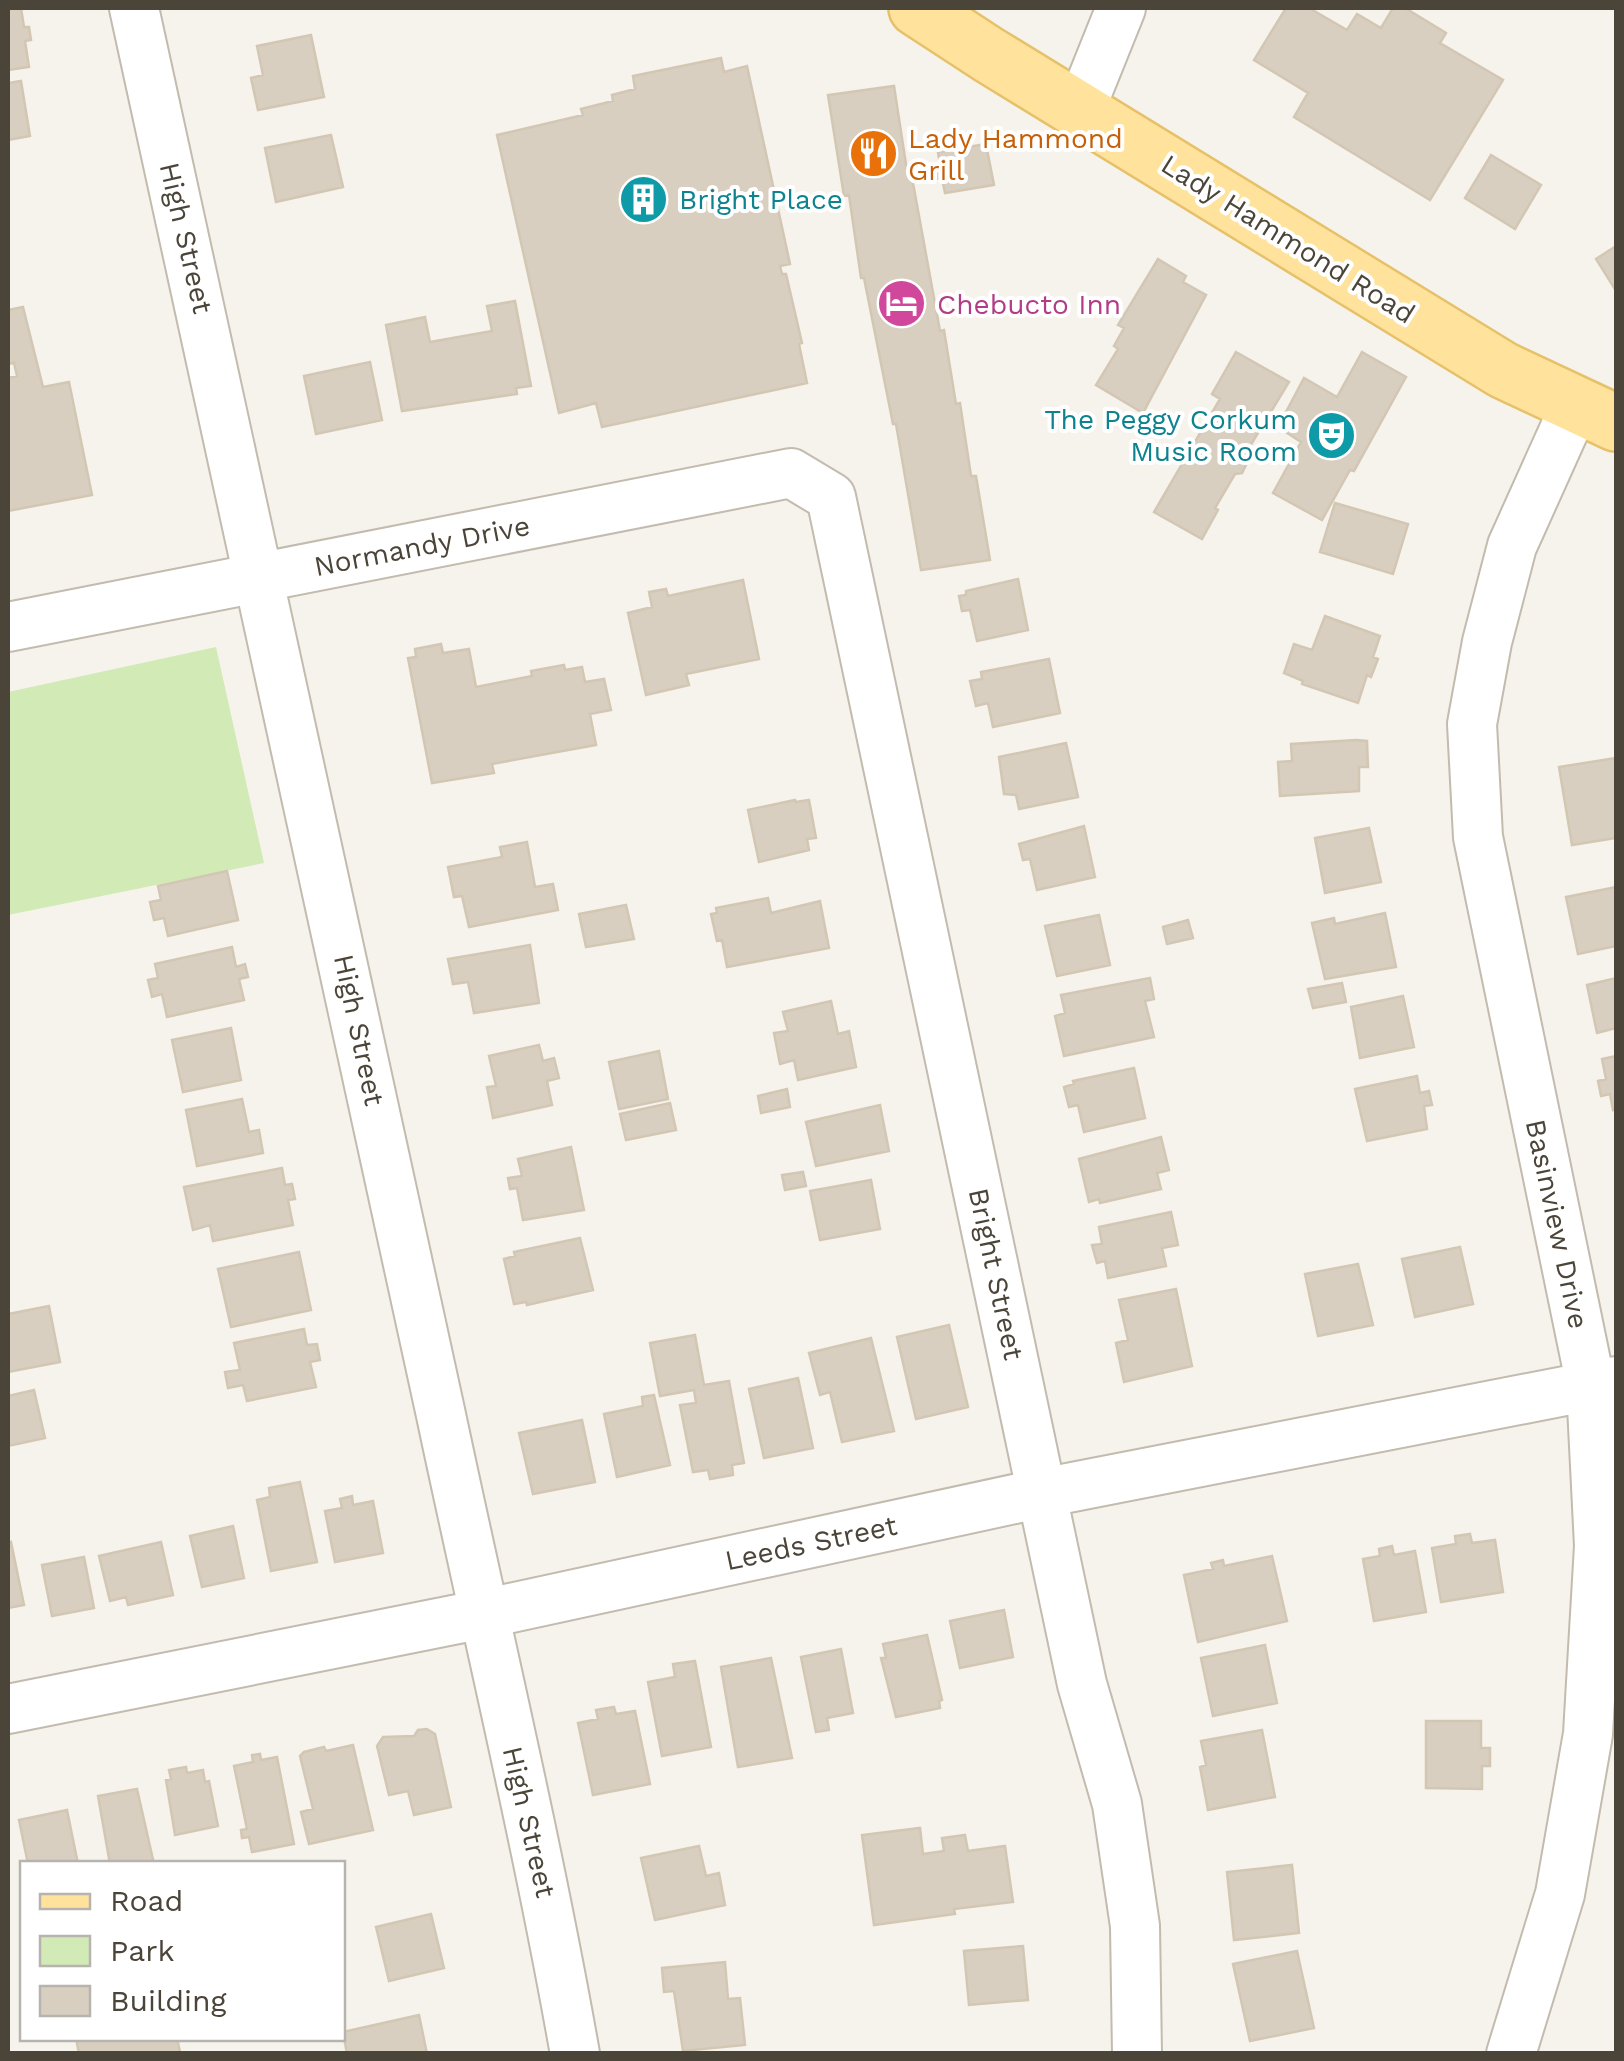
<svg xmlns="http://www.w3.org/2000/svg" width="1624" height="2061" font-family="'Work Sans',sans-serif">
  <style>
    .green { fill: #d2eab5 }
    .building { fill: #d8cfc1; stroke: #d3c7b4; stroke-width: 2.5 }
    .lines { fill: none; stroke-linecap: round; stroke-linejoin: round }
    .minor-casing { stroke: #c2bbae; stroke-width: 52 }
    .major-casing { stroke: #e6c16a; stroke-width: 60 }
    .minor { stroke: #fff; stroke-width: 48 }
    .major { stroke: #ffe39c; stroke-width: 55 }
    .labels { text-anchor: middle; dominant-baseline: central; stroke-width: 8; stroke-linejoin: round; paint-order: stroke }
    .food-label { font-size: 28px; fill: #c56008; stroke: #fff; text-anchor: start }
    .culture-label { font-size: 28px; fill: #0d838f; stroke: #fff; text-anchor: start }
    .street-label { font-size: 28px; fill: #4b4439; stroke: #fff }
    .hotel-label { font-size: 28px; fill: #b23c85; stroke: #fff; text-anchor: start }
  </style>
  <rect width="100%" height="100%" fill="#f6f3ec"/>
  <!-- green -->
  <path class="green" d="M216 647 264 863 8 915V692Z"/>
  <!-- building -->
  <path class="building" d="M8 8H21L24 27H29L31 40 25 41 29 67 8 70Z
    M1286 8H1309L1347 30 1357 14 1381 28 1393 8H1405L1446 33 1440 43 1503 80 1430 200 1294 117 1308 93 1254 60Z
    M311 35 324 97 258 110 251 78 263 75 257 46Z
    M721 58 724 72 747 66 790 264 780 266 782 274H786L802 343 799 344 807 383 602 427 596 403 559 413 497 135 583 115 581 109 613 101 612 95 635 89 633 76Z
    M21 81 30 136 8 140V83Z
    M894 86 907 171 940 166 938 152 986 144 994 185 945 193 942 178 913 183 940 331 944 330 956 404 960 403 971 476H976L990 560 921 570 896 424H893L864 278H861L849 195 844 196 828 95Z
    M331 135 343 187 276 202 265 148Z
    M1491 155 1541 185 1515 229 1465 198Z
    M1616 246V291L1596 259Z
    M1158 259 1186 276 1183 282 1206 295 1143 413 1096 385 1118 349 1114 346 1124 328 1118 325Z
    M515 301 531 386 516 388 517 394 402 411 386 325 425 317 430 342 492 331 487 306Z
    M23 307 43 387 69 382 92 495 8 511V378L17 376 14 363 8 364V310Z
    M1236 352 1289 382 1244 456 1247 463 1242 473 1235 474 1215 508 1218 510 1202 539 1154 512 1220 399 1212 394Z
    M1362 352 1406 377 1354 471 1350 470 1322 520 1273 493 1301 442 1278 427 1304 378 1337 397Z
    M370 362 382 420 316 434 304 376Z
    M1335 503 1408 524 1393 574 1320 552Z
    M1018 579 1028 630 977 641 970 610 962 611 959 596 966 595V591Z
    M743 580 759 659 686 674 689 685 646 695 628 613 652 607 649 592 666 589 668 596Z
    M1325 616 1380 636 1373 657 1378 659 1371 677 1367 675 1358 703 1302 684 1303 681 1284 673 1294 644 1312 650Z
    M441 644 443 653 469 649 476 687 532 676 531 671 564 665 565 670 582 667 585 682 604 679 611 710 590 714 596 745 492 764 494 773 432 783 408 658 416 657 415 649Z
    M1049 659 1060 713 993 727 988 703 976 706 970 681 982 679 981 672Z
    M1356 740 1367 741 1368 767H1359V791L1280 796 1278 762 1292 761 1291 744Z
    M1066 743 1078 797 1019 809 1016 795 1004 794 999 757Z
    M1616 758V838L1572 845 1559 767Z
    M795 800 796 802 809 800 816 838 807 839 809 850 759 862 748 810Z
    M1084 826 1095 877 1037 890 1030 859 1023 860 1019 844Z
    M1369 828 1381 882 1325 893 1315 838Z
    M527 842 535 887 553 884 558 910 469 927 462 896 454 897 448 867 502 857 500 847Z
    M227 871 238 920 168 936 164 918 154 920 150 902 161 900 158 886Z
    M1616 887V946L1578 954 1566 897Z
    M768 898 771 913 820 901 829 948 727 967 722 940 717 941 711 914 717 913 716 908Z
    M626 905 634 939 586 947 579 914Z
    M1385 913 1396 967 1325 979 1312 923 1334 918 1335 924Z
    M1099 915 1110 965 1057 976 1045 926Z
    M1188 920 1193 938 1167 944 1163 927Z
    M530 945 539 1003 474 1013 468 982 453 984 448 959Z
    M232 947 236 967 245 964 248 977 239 979 244 1000 167 1017 162 994 152 997 148 980 158 978 155 964Z
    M1150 978 1154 999 1145 1001 1154 1037 1064 1056 1055 1016 1065 1013 1061 995Z
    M1616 978V1028L1597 1033 1587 985Z
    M1342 983 1346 1002 1313 1008 1308 989Z
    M1403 996 1414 1047 1360 1058 1351 1007Z
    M831 1001 838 1034 849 1031 856 1067 798 1080 794 1060 780 1064 774 1033 788 1031 783 1012Z
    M231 1028 241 1080 183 1092 172 1040Z
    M539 1045 543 1061 554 1058 559 1078 547 1081 552 1105 493 1118 487 1087 496 1086 489 1056Z
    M659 1051 668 1099 619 1109 609 1062Z
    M1616 1056V1109L1613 1110 1610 1094 1601 1096 1598 1081 1606 1079 1602 1059Z
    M1134 1068 1145 1118 1084 1132 1078 1105 1069 1107 1064 1087 1074 1084 1073 1081Z
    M1417 1076 1420 1093 1429 1091 1432 1105 1424 1106 1427 1129 1367 1141 1355 1089Z
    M787 1089 790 1107 761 1113 758 1096Z
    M242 1099 249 1132 259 1130 263 1153 197 1166 186 1110Z
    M670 1103 676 1130 626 1140 620 1114Z
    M880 1105 889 1151 816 1166 806 1122Z
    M1161 1137 1169 1170 1157 1173 1161 1189 1100 1203 1099 1199 1089 1202 1079 1159Z
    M571 1147 584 1210 523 1220 517 1188 510 1189 508 1178 522 1176 518 1159Z
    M282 1168 285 1185 292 1184 295 1199 288 1200 293 1225 213 1241 210 1225 193 1230 184 1187Z
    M803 1172 806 1186 785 1190 782 1175Z
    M871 1180 880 1229 820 1240 810 1191Z
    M1171 1212 1178 1245 1162 1248 1166 1266 1108 1278 1105 1261 1097 1263 1092 1245 1102 1244 1099 1227Z
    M580 1238 593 1290 527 1305 526 1302 514 1304 504 1259 515 1256 514 1252Z
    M1460 1247 1473 1304 1415 1317 1402 1259Z
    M299 1252 311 1310 231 1327 218 1269Z
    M1358 1264 1373 1325 1318 1336 1305 1274Z
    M1176 1289 1192 1366 1124 1382 1116 1343 1128 1340 1119 1300Z
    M49 1306 60 1362 8 1372V1314Z
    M949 1325 968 1407 916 1419 897 1337Z
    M304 1329 307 1345 317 1344 320 1360 310 1362 316 1387 247 1401 243 1385 228 1388 225 1372 240 1370 234 1343Z
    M695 1335 704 1385 729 1381 744 1463 732 1465 733 1475 710 1479 708 1470 693 1472 680 1405 696 1403 694 1390 660 1396 650 1343Z
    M871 1338 894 1431 842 1442 830 1392 820 1395 809 1353Z
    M798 1378 813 1448 764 1458 749 1389Z
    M34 1390 45 1438 8 1446V1396Z
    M654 1395 670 1465 617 1477 604 1414 643 1406 642 1397Z
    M582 1420 595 1482 533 1494 519 1433Z
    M300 1482 317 1562 271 1571 257 1500 270 1497 269 1488Z
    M352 1496 353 1505 373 1501 383 1553 335 1562 325 1511 342 1508 340 1499Z
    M233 1526 244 1578 202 1587 190 1536Z
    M1470 1534 1472 1543 1495 1540 1503 1592 1441 1602 1432 1548 1456 1544 1455 1536Z
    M11 1542 24 1605 8 1608V1543Z
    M161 1542 173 1595 128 1605 126 1597 110 1601 99 1556Z
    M1392 1546 1394 1555 1415 1551 1426 1612 1374 1621 1363 1559 1380 1556 1379 1549Z
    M1272 1556 1287 1621 1198 1642 1184 1575 1213 1569 1211 1563 1223 1560 1224 1566Z
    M84 1557 94 1608 52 1616 42 1565Z
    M1004 1610 1013 1657 960 1668 950 1621Z
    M927 1635 942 1700 939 1701 940 1708 896 1717 881 1658H886L883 1644Z
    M1265 1645 1277 1703 1213 1716 1201 1658Z
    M841 1649 853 1713 827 1718 829 1730 816 1732 801 1657Z
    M771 1658 792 1758 738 1767 721 1667Z
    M695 1661 711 1747 662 1756 648 1682 675 1677 673 1664Z
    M614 1707 616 1714 635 1711 650 1784 593 1795 578 1723 598 1719 596 1710Z
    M1426 1721H1481V1748H1490V1766H1482V1789L1426 1788Z
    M427 1729 435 1734 451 1807 414 1815 408 1791 389 1795 377 1746 383 1737 414 1736 418 1730Z
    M1262 1730 1275 1797 1208 1810 1200 1767 1206 1765 1201 1741Z
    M353 1745 373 1830 309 1844 301 1812 313 1809 300 1756 304 1752 324 1747 326 1751Z
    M260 1754 261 1760 277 1757 294 1844 252 1852 249 1837 242 1838 241 1830 247 1829 234 1766 253 1762 252 1755Z
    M186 1767 187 1773 203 1770 205 1782 209 1781 218 1826 175 1835 166 1780 171 1779 169 1770Z
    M137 1789 154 1864H110L98 1796Z
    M67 1810 78 1864H28L19 1820Z
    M920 1828 923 1854 944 1851 942 1838 965 1835 968 1851 1005 1846 1013 1902 954 1909 955 1914 874 1925 862 1835Z
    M699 1846 706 1876 719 1873 725 1905 655 1920 641 1858Z
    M1292 1865 1299 1933 1234 1940 1227 1872Z
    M431 1914 444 1968 389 1981 376 1927Z
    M1023 1946 1028 2000 969 2005 964 1951Z
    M1297 1951 1314 2028 1250 2041 1233 1964Z
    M725 1962 728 1999 740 1998 745 2045 683 2051 674 1991 664 1992 662 1968Z
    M419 2015 427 2054H347L343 2032Z
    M76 2038H177L180 2052 79 2054Z"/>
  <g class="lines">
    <defs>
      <path id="minor" d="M134 8C239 476 342 945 441 1415 486 1628 537 1839 575 2054
        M1080 110 1121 8
        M8 627 791 473 831 497 1082 1684 1117 1804 1135 1926 1137 2054
        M8 1709 483 1614 1042 1493 1616 1381
        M1511 2054 1560 1894 1588 1734 1599 1546 1591 1386 1478 837 1472 724 1487 642 1512 546 1575 406"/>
      <path id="major" d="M917 8 989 55 1503 370 1616 423"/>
    </defs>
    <!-- minor casing -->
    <use href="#minor" class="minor-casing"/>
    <!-- major casing -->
    <use href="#major" class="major-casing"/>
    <!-- minor -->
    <use href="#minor" class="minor"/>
    <!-- major -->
    <use href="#major" class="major"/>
  </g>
  <!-- icons -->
  <defs>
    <symbol id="restaurant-disc" viewBox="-11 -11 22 22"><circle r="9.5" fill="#e8710a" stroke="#fff"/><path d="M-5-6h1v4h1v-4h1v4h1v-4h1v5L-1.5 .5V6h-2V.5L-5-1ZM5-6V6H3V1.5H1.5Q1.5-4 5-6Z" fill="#fff"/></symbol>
    <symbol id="building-disc" viewBox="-11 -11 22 22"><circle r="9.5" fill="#0f9aa8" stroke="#fff"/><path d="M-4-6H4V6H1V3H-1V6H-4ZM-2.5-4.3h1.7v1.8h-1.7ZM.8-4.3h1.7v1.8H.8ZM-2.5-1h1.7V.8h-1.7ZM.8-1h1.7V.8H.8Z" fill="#fff"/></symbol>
    <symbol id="hotel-disc" viewBox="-11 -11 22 22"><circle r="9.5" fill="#d1479c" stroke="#fff"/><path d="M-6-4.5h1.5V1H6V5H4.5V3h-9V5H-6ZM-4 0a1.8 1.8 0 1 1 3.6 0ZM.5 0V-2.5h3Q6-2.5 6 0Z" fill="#fff"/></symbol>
    <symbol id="theatre-disc" viewBox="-11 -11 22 22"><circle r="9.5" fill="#0f9aa8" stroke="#fff"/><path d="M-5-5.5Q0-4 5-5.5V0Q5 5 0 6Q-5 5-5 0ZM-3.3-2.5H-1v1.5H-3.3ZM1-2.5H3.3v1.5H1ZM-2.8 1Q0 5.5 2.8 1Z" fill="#fff"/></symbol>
  </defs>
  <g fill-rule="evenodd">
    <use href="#restaurant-disc" x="846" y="126" width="55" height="55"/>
    <use href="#building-disc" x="616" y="172" width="55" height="55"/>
    <use href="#hotel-disc" x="874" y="276" width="55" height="55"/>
    <use href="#theatre-disc" x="1304" y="408" width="55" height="55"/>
  </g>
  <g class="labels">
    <!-- food labels -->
    <g class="food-label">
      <text x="908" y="138">Lady Hammond<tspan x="908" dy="32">Grill</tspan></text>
    </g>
    <!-- culture labels -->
    <g class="culture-label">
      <text x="679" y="199">Bright Place</text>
      <text x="1297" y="419" text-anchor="end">The Peggy Corkum<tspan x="1297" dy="32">Music Room</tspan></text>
    </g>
    <!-- street labels -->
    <g class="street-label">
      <text transform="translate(186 238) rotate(77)">High Street</text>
      <text transform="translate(1288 239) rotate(32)">Lady Hammond Road</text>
      <text transform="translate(422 546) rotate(-11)">Normandy Drive</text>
      <text transform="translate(359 1030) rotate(78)">High Street</text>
      <text transform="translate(1557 1224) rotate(78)">Basinview Drive</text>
      <text transform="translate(996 1274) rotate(78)">Bright Street</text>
      <text transform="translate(811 1543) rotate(-12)">Leeds Street</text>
      <text transform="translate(529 1822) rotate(77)">High Street</text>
    </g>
    <!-- hotel labels -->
    <g class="hotel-label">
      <text x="937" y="304">Chebucto Inn</text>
    </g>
  </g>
  <!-- border -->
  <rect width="1624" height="2061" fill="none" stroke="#4b4439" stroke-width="20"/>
  <!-- legend -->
  <rect x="20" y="1861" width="325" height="180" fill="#ffffff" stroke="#b7b4b0" stroke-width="2.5"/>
  <rect x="40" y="1894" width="50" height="15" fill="#ffe39c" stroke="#b7b4b0" stroke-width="2.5"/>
  <text x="110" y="1911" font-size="30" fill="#4b4439">Road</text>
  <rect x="40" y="1936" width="50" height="30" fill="#d2eab5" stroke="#b7b4b0" stroke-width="2.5"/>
  <text x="110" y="1961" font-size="30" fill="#4b4439">Park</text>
  <rect x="40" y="1986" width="50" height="30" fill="#d8cfc1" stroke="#b7b4b0" stroke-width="2.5"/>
  <text x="110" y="2011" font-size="30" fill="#4b4439">Building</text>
</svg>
